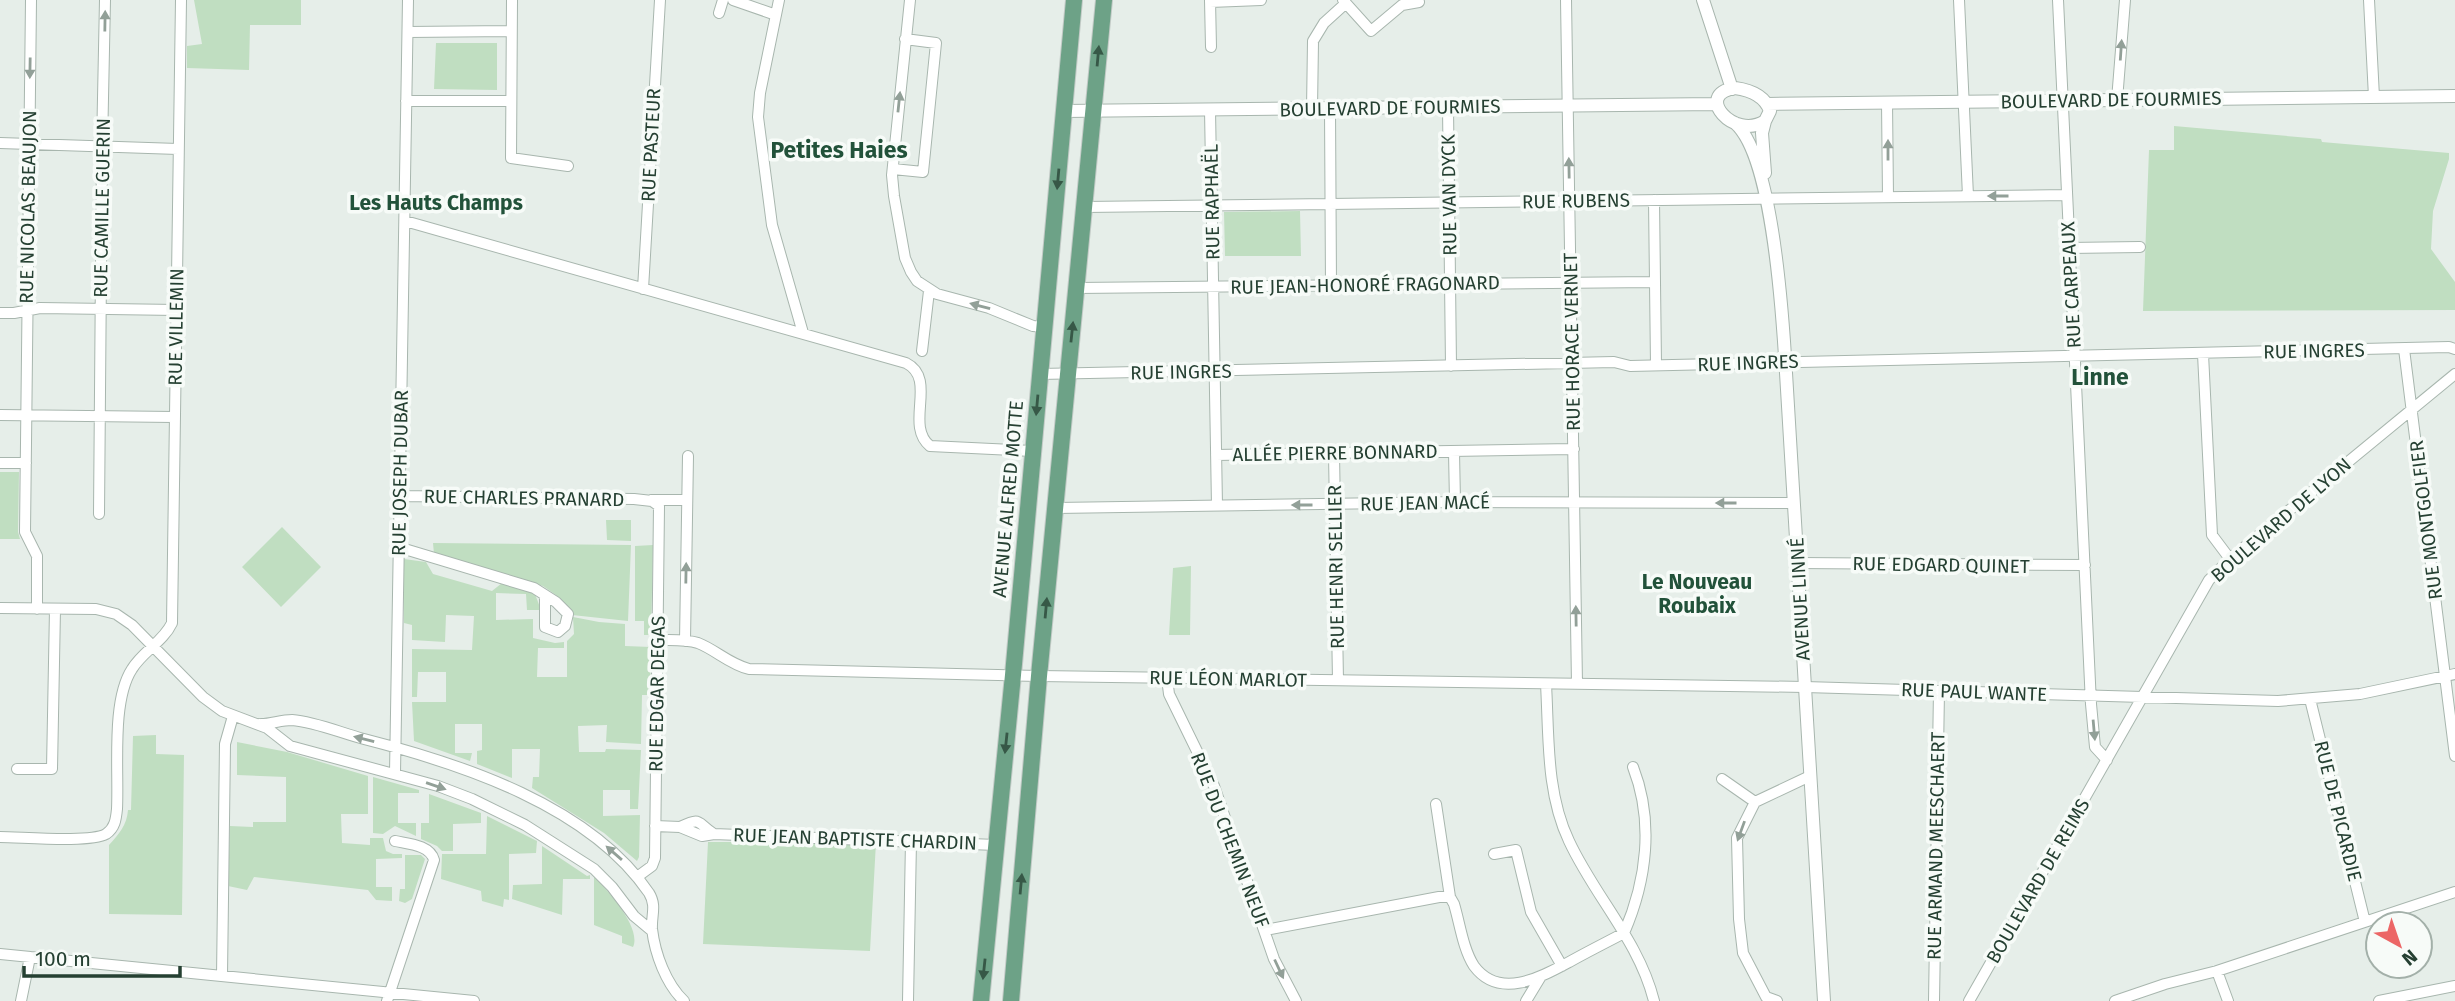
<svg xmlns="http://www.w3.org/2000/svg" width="2455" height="1001" font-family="'Fira Sans',sans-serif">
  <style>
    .green { fill: #c0dec1 }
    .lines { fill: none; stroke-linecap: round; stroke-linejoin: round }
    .minor-casing { stroke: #a8b6ae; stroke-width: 12 }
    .tertiary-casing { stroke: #a8b6ae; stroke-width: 14 }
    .primary-casing { stroke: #c2cac6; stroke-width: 18 }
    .minor { stroke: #fff; stroke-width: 10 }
    .tertiary { stroke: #fff; stroke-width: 12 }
    .primary { stroke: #6da287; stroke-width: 16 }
    .oneway { fill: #92a098 }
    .oneway2 { fill: #375847 }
    .labels { text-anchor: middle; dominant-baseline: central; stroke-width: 7; stroke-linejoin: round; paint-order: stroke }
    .street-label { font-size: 19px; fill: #254032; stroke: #f7fbf8 }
    .neighbourhood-label { font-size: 21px; font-weight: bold; fill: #22523a; stroke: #f7fbf8 }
    .quarter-label { font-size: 23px; font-weight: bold; fill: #22523a; stroke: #f7fbf8 }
  </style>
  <rect width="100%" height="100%" fill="#e6eee9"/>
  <!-- green -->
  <path class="green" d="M194 0H301V25H250L249 70 187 68V46L202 44Z
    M436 43H497V90L434 89Z
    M2174 126 2321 139 2322 142 2449 153V159L2433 211 2431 249 2455 282V310L2143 311 2149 150H2174Z
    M1300 211 1301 256H1225L1224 212Z
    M0 472H19L18 532 20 539H0Z
    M606 520H631V541L607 540Z
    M282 527 321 567 281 607 242 567Z
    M433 543 631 545 628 621 572 615 556 595 543 586 434 554Z
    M653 545 651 635H644V621H635V546Z
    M404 559 426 562 433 574 492 591 502 583 535 594 541 610H527L526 594 496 593V620L533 619V638L555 643 564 642V648H538L537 677H567V641L574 634 573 617 599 622 625 624V646L651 647 650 695H642L641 744 606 742 607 725 578 726 579 752H605L606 749 641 750 638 809H630V790H603V816L640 815 639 857 637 861 604 833 532 788 533 777H539L540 749H512V778L477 764V751L482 750V724H455V753H472L470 761 414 741 412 702H446V672H418L417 697H412V649L472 650 474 616 446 615 445 642 412 640V625L404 623Z
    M1191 566 1190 635H1169L1173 568Z
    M156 735V754L184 755 182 915 109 914V845C119 834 127 825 128 810H131L133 736Z
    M237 742 287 752 368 776V814H341L342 843 370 845V838H383L386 851 393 854H402V858L376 859V887H392V901L376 900 368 890 254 877 247 890 228 886 230 826 253 827V822H286V777L237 775Z
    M373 777 419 790V793H398V823H416V836L395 826 383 834 373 833Z
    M429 794 481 813V823L453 824V851H442L437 846 421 839V823H429Z
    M487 816 537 841 536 853 509 854V900L504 899 503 907 482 901 481 891 441 879 442 854H486Z
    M708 842H876L870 951 703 944Z
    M542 846 587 876 590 875V879H563L562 915 512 899 513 885 542 884Z
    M405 855H421L425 859 412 899 405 903 399 901 400 889H405Z
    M594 877C607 889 642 928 633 947L622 943V936L594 925Z"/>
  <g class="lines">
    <defs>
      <path id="minor" d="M31 0 25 532 37 556V609
        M512 0 511 158 568 166
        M733 0 776 15
        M779 0 760 93 758 117 772 225 803 333
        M910 0 892 175 894 196 905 258 911 272 917 281 937 294 989 308 1033 326 1044 327
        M1210 0 1211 47
        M1343 0 1371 31 1402 5 1419 2
        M1566 0 1577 684
        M1959 0 1968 196
        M2058 0 2091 704 2095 747 2107 760
        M2369 0 2374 97
        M1210 2 1261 0
        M719 13 723 0
        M408 32 511 31
        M2117 100 2125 0
        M406 101H510
        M1887 102 1888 197
        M1448 107 1451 366
        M1312 109 1313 41 1324 23 1346 3
        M1330 109 1331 286
        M1210 110 1217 505
        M0 143 178 149
        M893 169 923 172 936 43 905 39
        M1654 200 1656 365
        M1085 207 2067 195
        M405 221 906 363C938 379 904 425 930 446L1033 451
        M2069 248 2140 247
        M1077 288 1654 282
        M643 289 660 0
        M0 313H14L40 308 177 310
        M2404 349 2455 756
        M922 351 929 291
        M2203 354 2212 535 2230 559
        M1040 374 1614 362 1630 366 2449 347 2455 349
        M0 415 174 417
        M1454 452 1455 502
        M1334 454 1338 680
        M1216 455 1574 449
        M0 463H26
        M400 496 634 499 652 501 659 506 655 858 652 866 637 877
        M652 500H687
        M1056 508 1455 502 1794 503
        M99 514 102 147 105 0
        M398 547 534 588 556 602 568 614 565 626 558 632 545 627V595
        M1798 563 2085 565
        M0 608 96 609 116 614 132 625 203 697 222 711 267 728 290 746 438 786 472 799 525 825 594 869 612 887 634 916 652 931
        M658 640C671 640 686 639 698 643 716 650 729 664 749 669L1039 676 1805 687 2278 701 2360 694 2455 674
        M685 641 688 456
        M1167 678 1169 694 1214 786 1274 959 1296 1001
        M1546 684C1549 736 1546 793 1569 841 1595 897 1639 941 1654 1001
        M2310 699 2365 922
        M261 724C271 724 281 720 292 720 316 722 341 733 364 739 462 764 590 806 649 893 657 906 651 916 652 929 655 954 666 984 684 1001
        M17 769H52L55 609
        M395 773 408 0
        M1722 779 1755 802
        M1436 804 1450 897 1454 904C1460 924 1463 949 1474 966 1500 1001 1543 976 1571 961 1589 951 1607 942 1624 933 1647 880 1654 821 1633 767
        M655 826 680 827 702 836 714 834 996 845
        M680 827C703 816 696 823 714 834
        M0 837C22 837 90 843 106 834 115 828 116 819 117 809 119 770 111 701 132 669 143 651 163 642 172 623L181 0
        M1494 854 1516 850 1531 912 1562 966
        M1265 930 1439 897H1450
        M0 954 474 1001
        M2217 971 2228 1001
        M222 976 225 744 233 716
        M21 1001 30 957
        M387 1001 434 860C430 845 409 844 395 841
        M908 1001 911 841
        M1526 1001 1540 978
        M1777 1001 1766 997 1743 953 1739 919 1737 838 1755 802 1810 776
        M1934 1001 1939 691
        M1969 1001 2209 580 2230 559 2455 374
        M2115 1001 2165 984 2217 971 2455 892
        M2379 1001 2455 986"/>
      <path id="tertiary" d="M1703 0 1732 89
        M1735 88C1750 90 1765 96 1770 111L1765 121C1734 141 1693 94 1735 88Z
        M1767 104 2455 96
        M1064 111 1717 104
        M1765 121 1762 133 1765 173
        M1735 123C1773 156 1783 320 1786 373L1824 1001"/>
      <path id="primary" d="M981 1001 1013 675 1074 0
        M1011 1001 1039 676 1104 0"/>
    </defs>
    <!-- minor casing -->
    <use href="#minor" class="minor-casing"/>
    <!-- tertiary casing -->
    <use href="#tertiary" class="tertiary-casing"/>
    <!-- primary casing -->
    <use href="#primary" class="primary-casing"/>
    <!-- minor -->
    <use href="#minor" class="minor"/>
    <!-- tertiary -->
    <use href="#tertiary" class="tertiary"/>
    <!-- primary -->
    <use href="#primary" class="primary"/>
  </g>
  <!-- one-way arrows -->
  <defs><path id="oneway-solid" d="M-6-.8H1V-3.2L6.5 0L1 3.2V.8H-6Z" transform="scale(1.75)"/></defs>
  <g class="oneway">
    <use href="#oneway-solid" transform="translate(105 21) rotate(-89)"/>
    <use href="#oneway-solid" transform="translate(2121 50) rotate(-86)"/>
    <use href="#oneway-solid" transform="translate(30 68) rotate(91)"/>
    <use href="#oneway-solid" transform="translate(899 102) rotate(-84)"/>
    <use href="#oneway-solid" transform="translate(1888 150) rotate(-90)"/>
    <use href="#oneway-solid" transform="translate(1569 168) rotate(-91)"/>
    <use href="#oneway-solid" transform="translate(1998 196) rotate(180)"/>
    <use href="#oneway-solid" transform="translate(980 306) rotate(-165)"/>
    <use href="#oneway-solid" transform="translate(1726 503) rotate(-180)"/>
    <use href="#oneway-solid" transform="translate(1302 505) rotate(180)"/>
    <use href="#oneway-solid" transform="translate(686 573) rotate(-89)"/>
    <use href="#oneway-solid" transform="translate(1576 616) rotate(-91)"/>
    <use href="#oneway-solid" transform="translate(2094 730) rotate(85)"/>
    <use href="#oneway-solid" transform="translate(364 739) rotate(-166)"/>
    <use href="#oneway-solid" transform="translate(436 786) rotate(19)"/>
    <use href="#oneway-solid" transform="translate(1741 831) rotate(110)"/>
    <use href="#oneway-solid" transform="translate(614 853) rotate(-139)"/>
    <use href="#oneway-solid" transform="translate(1279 969) rotate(65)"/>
  </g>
  <g class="oneway2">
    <use href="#oneway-solid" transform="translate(1098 56) rotate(-85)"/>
    <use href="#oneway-solid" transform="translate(1058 179) rotate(95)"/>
    <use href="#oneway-solid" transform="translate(1072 332) rotate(-84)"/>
    <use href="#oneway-solid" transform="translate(1037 405) rotate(95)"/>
    <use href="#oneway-solid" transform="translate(1046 608) rotate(-85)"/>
    <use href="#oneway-solid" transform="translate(1006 743) rotate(96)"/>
    <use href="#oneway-solid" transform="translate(1021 884) rotate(-85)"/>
    <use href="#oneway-solid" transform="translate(984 969) rotate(96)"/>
  </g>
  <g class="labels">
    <!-- street labels -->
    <g class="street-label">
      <text transform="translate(2111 100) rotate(-1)">BOULEVARD DE FOURMIES</text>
      <text transform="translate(1390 108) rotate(-1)">BOULEVARD DE FOURMIES</text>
      <text transform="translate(651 145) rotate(-87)">RUE PASTEUR</text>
      <text transform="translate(1449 195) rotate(-91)">RUE VAN DYCK</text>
      <text transform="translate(1576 201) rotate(-1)">RUE RUBENS</text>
      <text transform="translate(1212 202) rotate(-91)">RUE RAPHAËL</text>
      <text transform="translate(28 207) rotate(-89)">RUE NICOLAS BEAUJON</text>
      <text transform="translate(102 208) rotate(-89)">RUE CAMILLE GUERIN</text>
      <text transform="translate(1365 285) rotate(-1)">RUE JEAN-HONORÉ FRAGONARD</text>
      <text transform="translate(2071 285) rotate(-93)">RUE CARPEAUX</text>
      <text transform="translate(176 327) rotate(-89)">RUE VILLEMIN</text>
      <text transform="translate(1572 342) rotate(-91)">RUE HORACE VERNET</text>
      <text transform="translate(2314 351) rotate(-1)">RUE INGRES</text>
      <text transform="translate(1748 363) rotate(-2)">RUE INGRES</text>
      <text transform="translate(1181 372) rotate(-1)">RUE INGRES</text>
      <text transform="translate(1335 453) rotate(-1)">ALLÉE PIERRE BONNARD</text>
      <text transform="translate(400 473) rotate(-89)">RUE JOSEPH DUBAR</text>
      <text transform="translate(524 498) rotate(1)">RUE CHARLES PRANARD</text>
      <text transform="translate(1008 499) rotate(-85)">AVENUE ALFRED MOTTE</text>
      <text transform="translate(1425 503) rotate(-1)">RUE JEAN MACÉ</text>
      <text transform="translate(2281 520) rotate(-41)">BOULEVARD DE LYON</text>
      <text transform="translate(2426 520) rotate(-97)">RUE MONTGOLFIER</text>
      <text transform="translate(1941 565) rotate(1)">RUE EDGARD QUINET</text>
      <text transform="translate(1336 567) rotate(-91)">RUE HENRI SELLIER</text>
      <text transform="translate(1800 599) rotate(-93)">AVENUE LINNÉ</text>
      <text transform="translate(1228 679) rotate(1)">RUE LÉON MARLOT</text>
      <text transform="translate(1974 692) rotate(2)">RUE PAUL WANTE</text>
      <text transform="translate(657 694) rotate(-89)">RUE EDGAR DEGAS</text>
      <text transform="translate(2338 811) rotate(76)">RUE DE PICARDIE</text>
      <text transform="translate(855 839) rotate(2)">RUE JEAN BAPTISTE CHARDIN</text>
      <text transform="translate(1230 840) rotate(69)">RUE DU CHEMIN NEUF</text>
      <text transform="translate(1936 846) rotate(-89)">RUE ARMAND MEESCHAERT</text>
      <text transform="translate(2038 881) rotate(-60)">BOULEVARD DE REIMS</text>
    </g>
    <!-- neighbourhood labels -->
    <g class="neighbourhood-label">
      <text x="436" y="203">Les Hauts Champs</text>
      <text x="1697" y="582">Le Nouveau<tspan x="1697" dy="24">Roubaix</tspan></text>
    </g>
    <!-- quarter labels -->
    <g class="quarter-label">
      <text x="839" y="150">Petites Haies</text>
      <text x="2100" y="377">Linne</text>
    </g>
  </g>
  <!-- north arrow -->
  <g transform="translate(2399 945) rotate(140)"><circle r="33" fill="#f7fbf8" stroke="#a3b0a9" stroke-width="2"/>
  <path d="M0-5L12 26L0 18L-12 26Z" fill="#ec6666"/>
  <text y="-10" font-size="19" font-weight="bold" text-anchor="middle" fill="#254032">N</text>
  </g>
  <!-- scale -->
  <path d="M24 966v10h156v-10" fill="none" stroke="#254032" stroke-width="3.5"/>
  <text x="35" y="966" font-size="21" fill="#254032" stroke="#f7fbf8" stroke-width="5" paint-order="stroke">100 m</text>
</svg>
